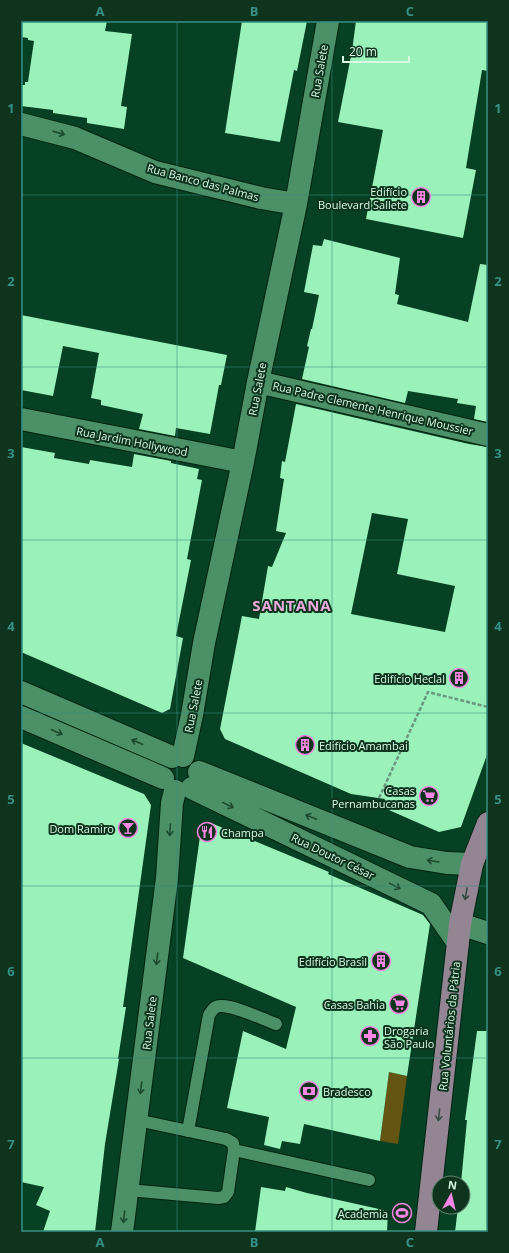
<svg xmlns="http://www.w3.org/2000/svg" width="509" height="1253" font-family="'Open Sans',sans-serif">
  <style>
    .green { fill: #655513 }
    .building { fill: #9af1b9; fill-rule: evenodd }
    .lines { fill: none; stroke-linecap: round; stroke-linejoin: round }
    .service-casing { stroke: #002410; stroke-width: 14 }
    .minor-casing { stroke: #002410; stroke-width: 24 }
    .tertiary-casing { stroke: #002410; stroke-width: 24 }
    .primary-casing { stroke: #002410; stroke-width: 24 }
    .path { stroke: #6a997f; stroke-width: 2.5; stroke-dasharray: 4 2; stroke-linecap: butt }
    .service { stroke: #4b9066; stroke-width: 12 }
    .minor { stroke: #4b9066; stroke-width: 22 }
    .tertiary { stroke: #4b9066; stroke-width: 22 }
    .primary { stroke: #948595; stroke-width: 22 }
    .oneway { stroke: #1d4b30 }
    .oneway2 { stroke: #364c42 }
    .grid { fill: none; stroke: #379085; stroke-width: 1; stroke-opacity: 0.55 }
    .labels { text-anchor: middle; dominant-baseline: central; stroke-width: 4; stroke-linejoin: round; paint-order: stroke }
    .street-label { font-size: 11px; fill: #d7f9e2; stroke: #0e341e }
    .poi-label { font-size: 11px; fill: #d7f9e2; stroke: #0e341e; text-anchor: end }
    .district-label { font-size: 15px; font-weight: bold; letter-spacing: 1px; fill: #edabdd; stroke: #0e341e }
    .neatline { fill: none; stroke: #379085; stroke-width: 1.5 }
    .grid-label { font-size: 13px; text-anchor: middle; font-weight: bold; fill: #379085 }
  </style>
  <rect width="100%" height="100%" fill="#064123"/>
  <!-- green -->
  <path class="green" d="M389 1072 407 1076 398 1144 380 1141Z"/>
  <!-- building -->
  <path class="building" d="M21 21H107L105 31 132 34 121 106 127 107 124 129 87 123V118L53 113V110L21 106V85H25V82H28L34 41 28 40V38L21 37Z
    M242 21H307L297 71 294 70 280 142 225 133Z
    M356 21H488V71L482 70 466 168 476 170 463 238 366 219 383 130 338 122 352 51Z
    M324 239 400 258 395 294 399 295 397 304 468 322 480 264 488 265V422L474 419 476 406 457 403 458 399 408 391 405 403 302 379 309 347 307 346 311 329H312L319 295 304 292 313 245 322 246Z
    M21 315 227 355 221 385H219L210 434 176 428 175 436 139 429 143 414 101 405V400L91 398 99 353 63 346 53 396 21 390Z
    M296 404 469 444 488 447V752L461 827 439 832 382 807 385 799 351 794 225 739 220 729 242 616 259 619 268 566 272 567 286 533 276 531 284 479 280 478 282 461 285 462ZM372 513 408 519 397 574 455 586 445 632 351 614Z
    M21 447 55 453 54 458 89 464 90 460 132 467 134 454 171 461V463L199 469 197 479 202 480 187 559 191 560 176 636 183 638 170 709 162 713 21 652Z
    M21 743 144 794 151 805 123 1007H126L118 1059H119L105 1144 95 1232H43L50 1211 36 1205 44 1187 21 1182Z
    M211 823 329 872 328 874 423 915 430 924 407 1076 389 1072 380 1141 304 1124 300 1144 282 1141 280 1149 264 1145 269 1117 227 1108 243 1031 286 1049 296 1007 183 958 201 829Z
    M477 1031H488V1232H455L458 1207H463V1183H461L467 1120H465Z
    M261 1187 285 1191 286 1187 307 1193 388 1211 387 1232H255Z"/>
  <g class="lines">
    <defs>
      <path id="service" d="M188 1131 209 1015C212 1011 214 1006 220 1006 234 1005 262 1019 276 1024
        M234 1150 369 1180
        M128 1190 218 1198 224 1197 228 1192 234 1150 233 1143 226 1139 137 1120"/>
      <path id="minor" d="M21 124 75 138 155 172 261 198 296 204
        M258 382 488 435
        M21 419 243 462
        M183 756 192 715 204 643 243 462 258 382 296 204 328 21
        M122 1232 167 878 172 803 175 791"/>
      <path id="tertiary" d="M21 692 172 757
        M21 717 163 778
        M199 772 410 857 447 863 472 864
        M192 788 431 904 458 943
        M460 924 488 933"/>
      <path id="primary" d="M426 1232 460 924 472 864 488 823"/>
    </defs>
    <!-- service casing -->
    <use href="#service" class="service-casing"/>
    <!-- minor casing -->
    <use href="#minor" class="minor-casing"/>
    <!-- tertiary casing -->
    <use href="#tertiary" class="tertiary-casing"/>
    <!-- primary casing -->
    <use href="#primary" class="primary-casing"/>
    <!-- path -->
    <path class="path" d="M379 798 428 692 488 707"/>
    <!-- service -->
    <use href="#service" class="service"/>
    <!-- minor -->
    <use href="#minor" class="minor"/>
    <!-- tertiary -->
    <use href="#tertiary" class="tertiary"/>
    <!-- primary -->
    <use href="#primary" class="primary"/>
  </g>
  <!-- one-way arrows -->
  <defs><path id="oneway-shaft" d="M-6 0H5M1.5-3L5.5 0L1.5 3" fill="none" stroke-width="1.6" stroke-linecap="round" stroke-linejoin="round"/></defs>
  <g class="oneway">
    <use href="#oneway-shaft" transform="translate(59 133) rotate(16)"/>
    <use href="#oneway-shaft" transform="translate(57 732) rotate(23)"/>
    <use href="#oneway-shaft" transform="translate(137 742) rotate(-157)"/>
    <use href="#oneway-shaft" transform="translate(228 805) rotate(26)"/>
    <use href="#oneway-shaft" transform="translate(311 817) rotate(-158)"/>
    <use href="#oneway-shaft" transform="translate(170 830) rotate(94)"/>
    <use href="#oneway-shaft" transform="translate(433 861) rotate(-171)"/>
    <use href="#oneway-shaft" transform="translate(395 886) rotate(26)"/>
    <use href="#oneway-shaft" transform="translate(157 959) rotate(97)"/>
    <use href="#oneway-shaft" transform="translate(141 1088) rotate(97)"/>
    <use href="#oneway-shaft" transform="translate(124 1217) rotate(97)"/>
  </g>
  <g class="oneway2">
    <use href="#oneway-shaft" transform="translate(466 894) rotate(101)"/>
    <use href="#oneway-shaft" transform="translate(439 1115) rotate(96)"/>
  </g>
  <!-- grid -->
  <path class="grid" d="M177 21V1232M332 21V1232M21 195H488M21 367H488M21 540H488M21 713H488M21 886H488M21 1058H488"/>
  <!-- icons -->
  <defs>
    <symbol id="building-ring" viewBox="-11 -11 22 22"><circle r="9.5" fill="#0e341e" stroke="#fc86e4" stroke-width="1.5"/><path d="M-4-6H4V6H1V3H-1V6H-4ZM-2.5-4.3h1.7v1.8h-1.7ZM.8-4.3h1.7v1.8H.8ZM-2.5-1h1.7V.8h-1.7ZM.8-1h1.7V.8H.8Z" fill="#fc86e4"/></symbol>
    <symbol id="supermarket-ring" viewBox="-11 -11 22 22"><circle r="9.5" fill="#0e341e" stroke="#fc86e4" stroke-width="1.5"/><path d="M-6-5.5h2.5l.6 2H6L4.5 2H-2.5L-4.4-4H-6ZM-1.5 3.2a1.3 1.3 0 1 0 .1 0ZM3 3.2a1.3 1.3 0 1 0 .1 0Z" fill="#fc86e4"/></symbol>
    <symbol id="bar-ring" viewBox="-11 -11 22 22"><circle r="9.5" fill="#0e341e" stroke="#fc86e4" stroke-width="1.5"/><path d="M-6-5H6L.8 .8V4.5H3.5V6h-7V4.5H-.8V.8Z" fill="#fc86e4"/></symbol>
    <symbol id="restaurant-ring" viewBox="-11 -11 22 22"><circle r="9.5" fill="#0e341e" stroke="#fc86e4" stroke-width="1.5"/><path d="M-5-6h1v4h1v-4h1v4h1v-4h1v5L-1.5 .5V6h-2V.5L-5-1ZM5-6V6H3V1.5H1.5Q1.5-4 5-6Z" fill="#fc86e4"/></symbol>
    <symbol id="pharmacy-ring" viewBox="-11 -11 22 22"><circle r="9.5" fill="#0e341e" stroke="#fc86e4" stroke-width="1.5"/><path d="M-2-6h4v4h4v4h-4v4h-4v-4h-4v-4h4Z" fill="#fc86e4"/></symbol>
    <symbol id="bank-ring" viewBox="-11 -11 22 22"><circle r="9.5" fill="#0e341e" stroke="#fc86e4" stroke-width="1.5"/><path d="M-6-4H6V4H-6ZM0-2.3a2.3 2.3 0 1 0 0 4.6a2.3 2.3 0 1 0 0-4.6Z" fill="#fc86e4"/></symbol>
    <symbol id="stadium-ring" viewBox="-11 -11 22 22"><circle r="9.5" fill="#0e341e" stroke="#fc86e4" stroke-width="1.5"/><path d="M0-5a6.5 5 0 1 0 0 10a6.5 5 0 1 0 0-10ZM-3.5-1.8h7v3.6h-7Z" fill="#fc86e4"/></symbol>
  </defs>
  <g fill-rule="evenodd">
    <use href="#building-ring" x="410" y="186" width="22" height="22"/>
    <use href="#building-ring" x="448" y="667" width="22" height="22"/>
    <use href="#building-ring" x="294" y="734" width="22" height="22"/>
    <use href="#supermarket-ring" x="418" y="785" width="22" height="22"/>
    <use href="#bar-ring" x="117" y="817" width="22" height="22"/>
    <use href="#restaurant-ring" x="196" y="821" width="22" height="22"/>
    <use href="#building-ring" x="370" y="950" width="22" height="22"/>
    <use href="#supermarket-ring" x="388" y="993" width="22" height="22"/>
    <use href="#pharmacy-ring" x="359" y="1025" width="22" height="22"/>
    <use href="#bank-ring" x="298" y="1080" width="22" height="22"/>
    <use href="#stadium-ring" x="391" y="1202" width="22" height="22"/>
  </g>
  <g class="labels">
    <!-- street labels -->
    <g class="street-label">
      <text transform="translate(319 71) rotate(-80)">Rua Salete</text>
      <text transform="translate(203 182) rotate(15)">Rua Banco das Palmas</text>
      <text transform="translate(257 389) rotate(-79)">Rua Salete</text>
      <text transform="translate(373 408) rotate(13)">Rua Padre Clemente Henrique Moussier</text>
      <text transform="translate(132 441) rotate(11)">Rua Jardim Hollywood</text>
      <text transform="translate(193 706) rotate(-79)">Rua Salete</text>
      <text transform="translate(333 856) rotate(26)">Rua Doutor César</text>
      <text transform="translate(149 1023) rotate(-83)">Rua Salete</text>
      <text transform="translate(449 1026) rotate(-84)">Rua Voluntários da Pátria</text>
    </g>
    <!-- poi labels -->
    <g class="poi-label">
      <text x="407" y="191">Edifício<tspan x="407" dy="13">Boulevard Sallete</tspan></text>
      <text x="445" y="678">Edifício Heclal</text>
      <text x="319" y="745" text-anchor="start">Edifício Amambai</text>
      <text x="415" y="790">Casas<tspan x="415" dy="13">Pernambucanas</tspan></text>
      <text x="114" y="828">Dom Ramiro</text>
      <text x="221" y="832" text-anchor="start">Champa</text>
      <text x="367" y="961">Edifício Brasil</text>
      <text x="385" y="1004">Casas Bahia</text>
      <text x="384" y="1030" text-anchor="start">Drogaria<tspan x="384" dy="13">São Paulo</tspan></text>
      <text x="323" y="1091" text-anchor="start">Bradesco</text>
      <text x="388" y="1213">Academia</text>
    </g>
    <!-- district labels -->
    <g class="district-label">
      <text x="292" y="605">SANTANA</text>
    </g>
  </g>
  <!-- border -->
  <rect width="509" height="1253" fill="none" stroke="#0e341e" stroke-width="44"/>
  <!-- north arrow -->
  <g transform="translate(451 1195) rotate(8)"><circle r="19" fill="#0e341e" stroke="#5e836c"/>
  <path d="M0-3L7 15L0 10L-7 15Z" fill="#fc86e4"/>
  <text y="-6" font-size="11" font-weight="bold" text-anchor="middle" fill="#d7f9e2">N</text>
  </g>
  <!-- scale -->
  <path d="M343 56v6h66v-6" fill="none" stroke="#d7f9e2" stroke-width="2"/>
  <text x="349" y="56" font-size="12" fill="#d7f9e2" stroke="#0e341e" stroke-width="3" paint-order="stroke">20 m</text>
  <rect x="22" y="22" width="465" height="1209" class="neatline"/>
  <g class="grid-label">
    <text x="100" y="16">A</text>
    <text x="254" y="16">B</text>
    <text x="410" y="16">C</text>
    <text x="11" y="113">1</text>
    <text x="498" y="113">1</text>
    <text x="11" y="286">2</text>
    <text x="498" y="286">2</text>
    <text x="11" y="458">3</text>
    <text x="498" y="458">3</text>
    <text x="11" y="631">4</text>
    <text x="498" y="631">4</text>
    <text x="11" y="804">5</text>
    <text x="498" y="804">5</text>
    <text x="11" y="976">6</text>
    <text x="498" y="976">6</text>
    <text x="11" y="1149">7</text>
    <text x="498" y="1149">7</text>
    <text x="100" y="1247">A</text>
    <text x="254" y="1247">B</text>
    <text x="410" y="1247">C</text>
  </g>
</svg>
